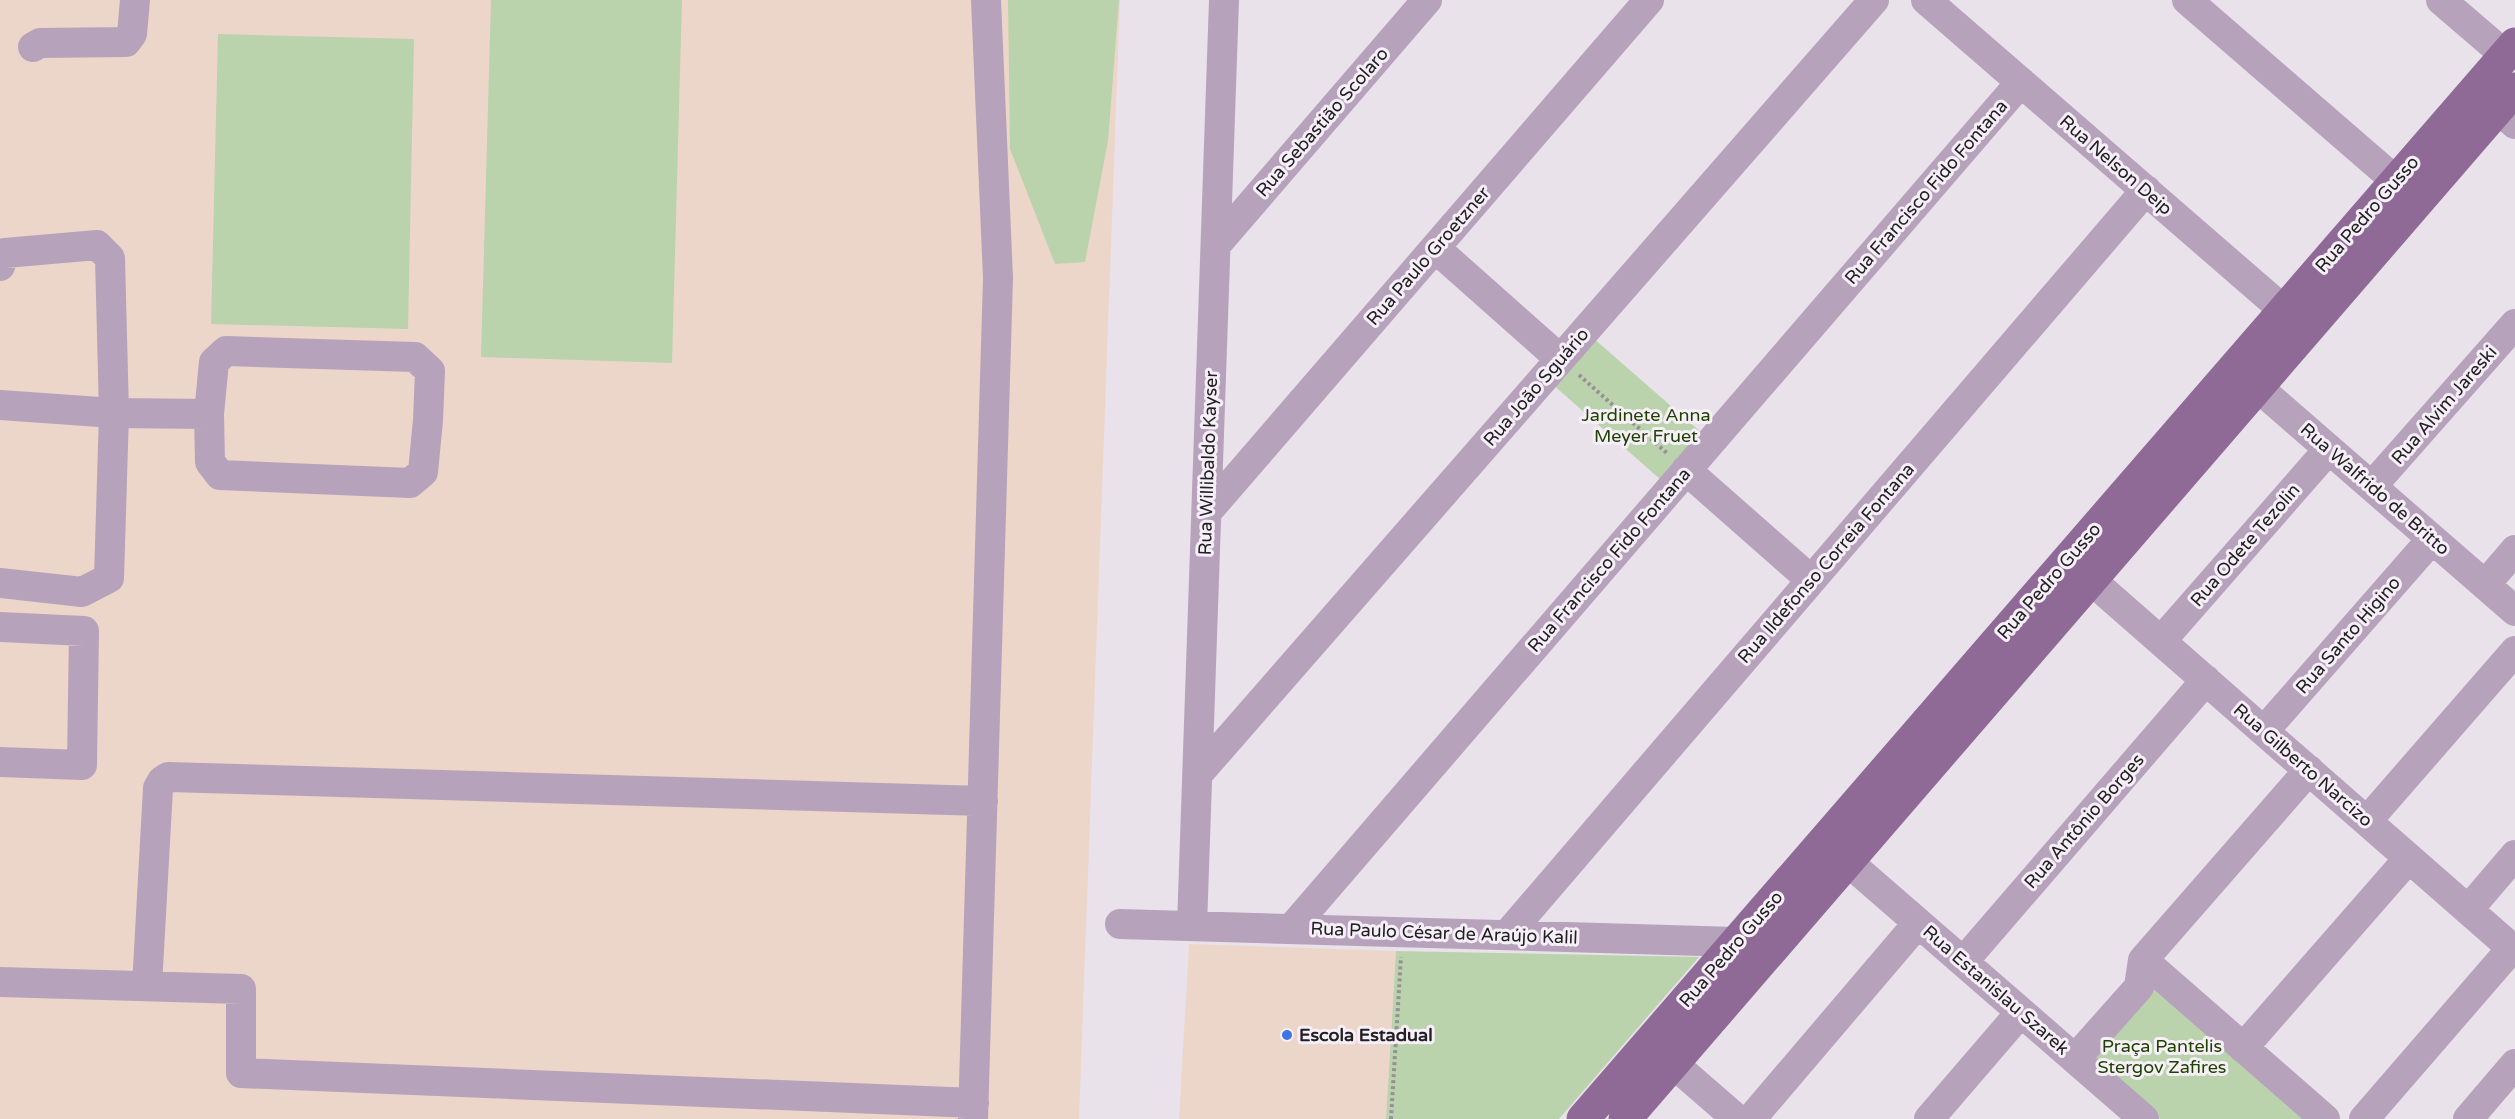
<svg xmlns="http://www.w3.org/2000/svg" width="2515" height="1119" font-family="'Varela Round',sans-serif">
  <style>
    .education { fill: #ecd6c9 }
    .green { fill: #bad3ad }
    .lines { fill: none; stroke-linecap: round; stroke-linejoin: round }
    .path { stroke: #969097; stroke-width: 4; stroke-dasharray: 3 3; stroke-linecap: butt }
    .minor { stroke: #b7a2bb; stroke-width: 30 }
    .major { stroke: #8f6a97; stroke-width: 33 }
    .poi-dot { fill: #3e74e4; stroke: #f6eff8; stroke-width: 2 }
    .labels { text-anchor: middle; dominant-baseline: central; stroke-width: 6; stroke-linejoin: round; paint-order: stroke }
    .street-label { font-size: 18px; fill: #232024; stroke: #f6eff8 }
    .park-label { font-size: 18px; fill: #1e4200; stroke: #f6eff8 }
    .poi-label { font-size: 18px; font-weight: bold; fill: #232024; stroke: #f6eff8; text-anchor: start }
  </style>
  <rect width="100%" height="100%" fill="#e9e2eb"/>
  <!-- education -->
  <path class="education" d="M0 0H1120L1079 1119H0Z
    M1189 944 1396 951 1386 1119H1179Z"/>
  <!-- green -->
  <path class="green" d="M491 0H682L672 363 481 357Z
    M1008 0H1119L1108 141 1085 262 1055 264 1010 149Z
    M218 34 414 39 408 329 211 324Z
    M1592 337 1703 434 1661 480 1551 383Z
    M1396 951 1699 957 1559 1119H1386Z
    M2153 985 2306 1119H2160L2090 1057Z"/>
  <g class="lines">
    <!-- path -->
    <path class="path" d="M1579 375 1668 454
      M1391 1119 1401 957"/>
    <!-- minor -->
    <path class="minor" d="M1926 0 2302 326
      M2187 0 2396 181
      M2441 0 2505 55
      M33 47 40 43 126 42 132 34 135 0
      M2498 109 2515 124
      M1216 245 1427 0
      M1435 248 1560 359
      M0 266 5 253 97 245 110 258 114 413 109 578 82 592 0 583
      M226 351 415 357 430 371 428 420 423 472 410 483 220 475 210 462 209 414 214 362Z
      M2239 371 2515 611
      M0 405 114 413 209 414
      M1686 470 1811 580
      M2372 486 2515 324
      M1207 512 1649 0
      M2091 580 2515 951
      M2485 585 2515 550
      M0 627 84 631 82 765 0 762
      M2161 641 2329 449
      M2264 731 2432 539
      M1198 774 1874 0
      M2367 821 2515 651
      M1847 861 2144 1119
      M2468 910 2515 855
      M1120 924 1736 942 1751 954
      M1192 926 1224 0
      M1291 929 2021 82
      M1507 935 2146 190
      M2143 960 2325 1119
      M1963 962 2206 680
      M0 982 241 989V1073L974 1103
      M147 986 158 788 162 781 168 777 983 801
      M1654 1047 1737 1119
      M2243 1048 2409 858
      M2075 1059 2139 987 2143 960 2309 770
      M973 1119 998 278 986 0
      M1751 1119 1918 923
      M1929 1119 2021 1012
      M2364 1119 2512 948
      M2468 1119 2515 1064"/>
    <!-- major -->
    <path class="major" d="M1583 1119 2515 44
      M1625 1119 2515 89"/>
  </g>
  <!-- markers -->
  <circle class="poi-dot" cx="1287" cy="1035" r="6"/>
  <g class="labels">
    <!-- street labels -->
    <g class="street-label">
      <text transform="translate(1322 122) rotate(-49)">Rua Sebastião Scolaro</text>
      <text transform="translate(2116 165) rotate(41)">Rua Nelson Deip</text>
      <text transform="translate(1926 192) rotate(-49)">Rua Francisco Fido Fontana</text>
      <text transform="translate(2367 214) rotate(-49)">Rua Pedro Gusso</text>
      <text transform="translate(1428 256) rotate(-49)">Rua Paulo Groetzner</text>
      <text transform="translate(1536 387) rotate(-49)">Rua João Sguário</text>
      <text transform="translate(2444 405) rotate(-49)">Rua Alvim Jareski</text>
      <text transform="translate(1208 463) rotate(-88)">Rua Willibaldo Kayser</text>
      <text transform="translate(2375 489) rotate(41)">Rua Walfrido de Britto</text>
      <text transform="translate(2245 545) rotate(-49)">Rua Odete Tezolin</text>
      <text transform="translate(1609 560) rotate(-49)">Rua Francisco Fido Fontana</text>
      <text transform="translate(1826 563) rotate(-49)">Rua Ildefonso Correia Fontana</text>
      <text transform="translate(2049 581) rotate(-49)">Rua Pedro Gusso</text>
      <text transform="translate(2348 635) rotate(-49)">Rua Santo Higino</text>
      <text transform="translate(2303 765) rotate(41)">Rua Gilberto Narcizo</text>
      <text transform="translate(2084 821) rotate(-49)">Rua Antônio Borges</text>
      <text transform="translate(1444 933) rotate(2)">Rua Paulo César de Araújo Kalil</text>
      <text transform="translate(1731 949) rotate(-49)">Rua Pedro Gusso</text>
      <text transform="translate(1996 990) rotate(41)">Rua Estanislau Szarek</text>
    </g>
    <!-- park labels -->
    <g class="park-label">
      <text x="1646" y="415">Jardinete Anna<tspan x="1646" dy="21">Meyer Fruet</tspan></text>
      <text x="2162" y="1046">Praça Pantelis<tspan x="2162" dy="21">Stergov Zafires</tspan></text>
    </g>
    <!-- poi labels -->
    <g class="poi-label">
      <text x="1299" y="1035">Escola Estadual</text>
    </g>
  </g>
</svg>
